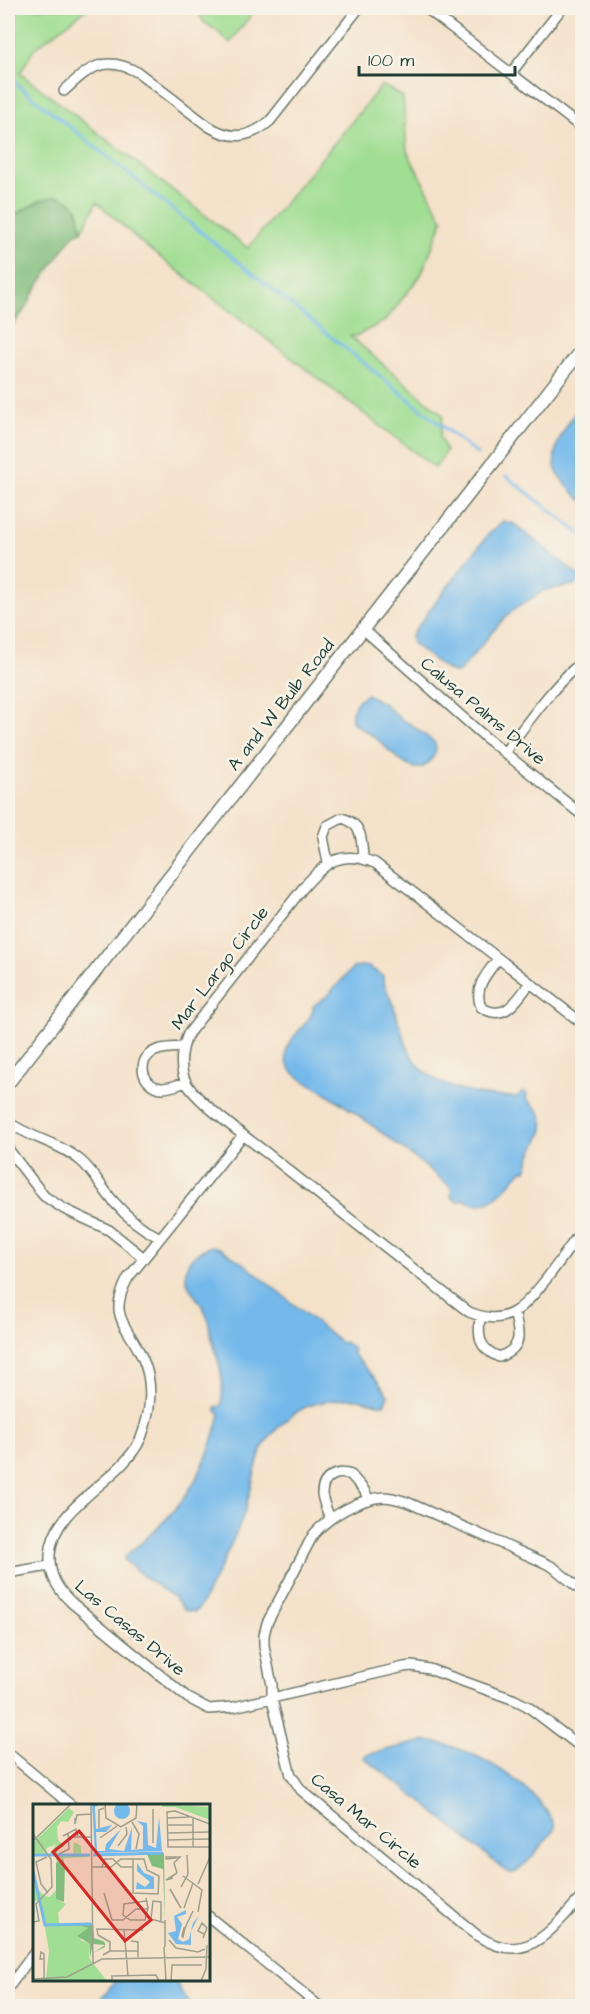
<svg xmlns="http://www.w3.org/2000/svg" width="590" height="2014" font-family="'Architects Daughter',sans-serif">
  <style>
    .green { fill: #a0de93; stroke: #608e64; stroke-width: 1.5 }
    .forest { fill: #80bd7d; stroke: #507d58; stroke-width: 1.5 }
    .water { fill: #74b9eb; stroke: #4a7b90; stroke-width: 1.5 }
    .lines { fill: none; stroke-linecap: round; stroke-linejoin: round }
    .stream { stroke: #74b9eb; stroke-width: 3 }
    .minor-casing { stroke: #6a7668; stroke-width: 12 }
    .tertiary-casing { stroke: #6a7668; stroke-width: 15 }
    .minor { stroke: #fff; stroke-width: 9 }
    .tertiary { stroke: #fff; stroke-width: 12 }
    .labels { text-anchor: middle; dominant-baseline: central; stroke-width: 5; stroke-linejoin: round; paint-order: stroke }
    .street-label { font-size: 18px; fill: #1f3d34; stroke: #f7f3e8 }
    .inset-river { fill: none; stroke: #74b9eb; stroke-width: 3 }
    .inset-road { fill: none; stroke: #9f9f8d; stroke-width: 1.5 }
    .view { fill: #d62828; fill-opacity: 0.15; stroke: #d62828; stroke-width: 3 }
    .inset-edge { fill: none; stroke: #1f3d34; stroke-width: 3 }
  </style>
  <rect width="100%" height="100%" fill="#f7f3e8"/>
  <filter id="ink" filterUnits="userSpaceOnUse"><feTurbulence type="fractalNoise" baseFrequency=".0167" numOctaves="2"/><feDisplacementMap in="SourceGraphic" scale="12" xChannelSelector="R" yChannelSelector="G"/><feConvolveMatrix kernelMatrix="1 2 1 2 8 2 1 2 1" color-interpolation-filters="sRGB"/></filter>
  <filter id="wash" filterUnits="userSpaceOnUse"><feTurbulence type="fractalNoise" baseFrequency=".008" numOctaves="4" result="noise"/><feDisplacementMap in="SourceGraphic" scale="24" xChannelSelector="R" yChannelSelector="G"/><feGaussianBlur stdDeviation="1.35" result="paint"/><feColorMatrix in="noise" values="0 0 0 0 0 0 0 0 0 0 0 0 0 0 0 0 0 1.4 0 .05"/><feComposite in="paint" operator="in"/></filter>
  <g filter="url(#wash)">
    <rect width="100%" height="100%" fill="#f4e1c9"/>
    <!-- green -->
    <path class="green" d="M8 8H88L34 49 20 73 248 248 382 85 403 97 407 151 443 220 421 275 385 321 356 336H350L443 415 440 437 446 451 435 468 144 245 97 202 82 231 78 208 42 200 8 218Z
      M195 8H256L230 43 218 32 204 22Z"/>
    <!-- forest -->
    <path class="forest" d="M56 196C79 200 78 211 82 231L74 234 36 289 23 312 8 331V218L42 200Z"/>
    <!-- water -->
    <path class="water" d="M582 403V501C574 493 563 484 557 472 547 450 570 420 582 403Z
      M503 521 514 524 578 575 580 581 575 585 545 590 517 607 505 617 459 672 455 673 447 670 414 645 411 637C415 628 423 621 428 612L487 536Z
      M367 694 384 704 403 721 409 723 435 743C437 751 435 755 430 761 414 782 390 750 377 739 369 733 361 728 353 723 348 712 357 699 367 694Z
      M360 966 369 967 383 976C383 987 392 999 395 1010 400 1027 404 1043 413 1058 435 1091 481 1097 517 1097L523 1091 527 1094 526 1099C530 1103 534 1105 537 1109 552 1125 537 1142 530 1157 528 1162 530 1165 526 1170H522C507 1187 487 1216 463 1199L458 1202 451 1197 452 1188C411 1155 370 1122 326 1093 312 1083 288 1077 286 1058 284 1037 315 1022 313 1006L328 995 353 968Z
      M212 1246 220 1248 247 1266 341 1343 345 1342 353 1349V1354L377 1380 388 1395 384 1404C375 1405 366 1400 357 1399 343 1398 325 1401 311 1405 293 1411 273 1430 263 1447 255 1463 251 1495 244 1513 233 1545 216 1575 201 1605L195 1612 184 1610 175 1598 147 1579 124 1560 126 1555C177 1516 206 1477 220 1414L216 1411V1407L221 1406C225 1379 220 1367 213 1342 209 1332 210 1321 205 1311 198 1297 184 1287 186 1270 187 1258 201 1249 212 1246Z
      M423 1741C467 1742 536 1785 555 1825L554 1830C545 1840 526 1868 514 1872 509 1873 505 1870 501 1867L407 1790 364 1758 366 1755Z
      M116 1980H176C179 1992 184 1999 194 2006H95Z"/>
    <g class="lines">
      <!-- stream -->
      <path class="stream" d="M8 77 477 454
        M506 476 582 535"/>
    </g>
  </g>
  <g filter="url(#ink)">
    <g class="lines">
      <defs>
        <path id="minor" d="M426 8 582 128
          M511 73 562 8
          M64 91C89 67 105 54 139 73L208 126C231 140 249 139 270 121L359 8
          M363 629 485 737 582 815
          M505 752C523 729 559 677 582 663
          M328 862 323 837 327 826 342 818C362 823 362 840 363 858
          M498 959C487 973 473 988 481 1007 505 1023 517 1000 530 983
          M582 1023 375 863C341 849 325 862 303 888L188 1034C181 1050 178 1066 186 1082 194 1100 250 1140 268 1154 335 1207 401 1260 469 1312 484 1318 499 1321 514 1312 534 1301 567 1250 582 1230
          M182 1047C172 1048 158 1047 150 1054 136 1066 145 1087 162 1088 170 1088 178 1085 186 1082
          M8 1122C30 1138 60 1143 81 1161 94 1172 102 1188 113 1201 127 1217 142 1229 160 1238
          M243 1135 128 1278C107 1317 127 1324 142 1357 154 1382 151 1412 141 1438 121 1483 53 1503 50 1555 49 1575 57 1589 72 1603L188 1698 209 1709 234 1707 404 1667 412 1666 429 1669 515 1700 527 1706 582 1748
          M8 1149 44 1196 64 1209 109 1230 144 1258
          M480 1316C478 1337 478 1348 499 1357 523 1348 520 1334 514 1312
          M330 1518C327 1511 323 1502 322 1494 322 1477 337 1470 351 1475L364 1490 369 1500
          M8 1573 49 1566
          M582 1591 553 1567 543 1562 407 1502C400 1500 392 1497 384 1497 360 1498 328 1517 313 1535L267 1623 264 1635V1646L272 1685V1699L288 1764 291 1775 301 1790 478 1936C527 1968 550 1930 582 1897
          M8 1753 72 1806
          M208 1916 319 2006
          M8 1988 34 1953"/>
        <path id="tertiary" d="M8 1083 582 349"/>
      </defs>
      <!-- minor casing -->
      <use href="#minor" class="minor-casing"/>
      <!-- tertiary casing -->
      <use href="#tertiary" class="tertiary-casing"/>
      <!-- minor -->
      <use href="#minor" class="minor"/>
      <!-- tertiary -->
      <use href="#tertiary" class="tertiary"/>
    </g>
  </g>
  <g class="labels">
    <!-- street labels -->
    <g class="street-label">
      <text transform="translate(281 705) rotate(-52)">A and W Bulb Road</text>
      <text transform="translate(483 711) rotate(40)">Calusa Palms Drive</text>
      <text transform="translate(220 968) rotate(-53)">Mar Largo Circle</text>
      <text transform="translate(130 1628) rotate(40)">Las Casas Drive</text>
      <text transform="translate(366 1821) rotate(40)">Casa Mar Circle</text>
    </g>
  </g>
  <!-- overview -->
  <g transform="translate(33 1804)">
    <rect width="177" height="177" fill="#f4e1c9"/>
    <path d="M129 0 177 3V16L142 3H129ZM36 4 41 8 35 18 28 17 24 23 25 36 32 42 25 45 24 50H40L41 38 48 42V50L56 53 32 54 24 60 23 51H16L23 40 14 44 12 51H0V39ZM0 68 3 83 11 92 17 93 23 86V95L33 100 25 109 26 119 53 120 45 121 55 124 47 136 57 140 56 154 74 177H7L13 174 16 147 8 100 3 96 0 101Z" fill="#a0de93"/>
    <path d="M131 49 132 120 130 65 119 62 114 50ZM30 55 32 61 31 98 23 95V59ZM60 120 61 134 70 137 72 139V143L60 149 72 141 60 140 57 154V140L44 132 55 124 44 121Z" fill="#80bd7d"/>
    <path d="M81 7a8 8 0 1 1 16 0a8 8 0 1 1-16 0ZM59 0H68L62 3 63 25 79 21 73 28H63L64 47H72L73 40 88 25 76 45 91 47 99 23 98 46 110 45V22L104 17 114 19 115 41 123 44 126 13 129 47 62 49ZM104 59 111 69 121 73V85H103L104 78 112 83 117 78 104 67ZM153 106V110L144 113 149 120 145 135 150 138 156 135 160 119 166 112 158 127V141L143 140 135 129 143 127 141 112Z" fill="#74b9eb"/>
    <path class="inset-river" d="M0 51H57M60 51 130 49M0 67 12 121 58 120"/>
    <path class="inset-road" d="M58 0 60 159M72 0 73 14 88 23 103 14 104 0M120 5V39M42 14V20L44 11 58 10M134 14 156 13M160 14V43M99 18 106 30 103 45M177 20 142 7 134 8 135 43H177M134 21H159M66 24V6L71 4M134 29 177 28M0 30 18 55 19 83 3 100 6 117 0 118M30 32 43 25 45 33M36 33H58M67 34 84 22M134 36 177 35M0 37 38 0M85 42 94 30 93 23M26 50 36 45 35 29M14 53 3 58 8 80 15 89M133 53H143V54L133 55ZM143 53H147L141 59 144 69M59 63H78L88 55H111L114 66 126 72 125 90 100 89V55M69 63 72 55H80L88 63H100M150 72 169 86 165 108M140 74 133 76 144 69M165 80 177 53M148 83 155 70 154 51M71 89 79 116H90L103 105H114M113 97 91 100 90 111 97 116H112L115 104 113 94M144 98 137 85 148 104M151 104 160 79M132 116V143M128 117V98L120 97 118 115 132 119M151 124H152L150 133 149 132ZM152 124 160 107M91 125 95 172M65 131 64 125 110 126M65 131 77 138V147L70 151M170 134 174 124 169 119 165 127 171 130M136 136 143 144 165 148 172 145M98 137 105 138V153M131 143 133 177M76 147H105M11 155H7L8 148 11 150V175M0 175 34 173 69 155 177 153M79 177V172L123 171 126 177M138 177 139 161H169M168 177 173 165 174 141"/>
    <path class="view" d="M46 27 118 116 92 137 20 48Z"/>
    <rect width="177" height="177" class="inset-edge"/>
  </g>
  <!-- margin -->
  <rect width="590" height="2014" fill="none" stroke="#f7f3e8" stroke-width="30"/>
  <!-- scale -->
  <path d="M359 66v9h156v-9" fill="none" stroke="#1f3d34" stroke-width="3"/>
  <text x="368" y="66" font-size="18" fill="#1f3d34" stroke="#f7f3e8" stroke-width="4.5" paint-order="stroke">100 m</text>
</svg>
